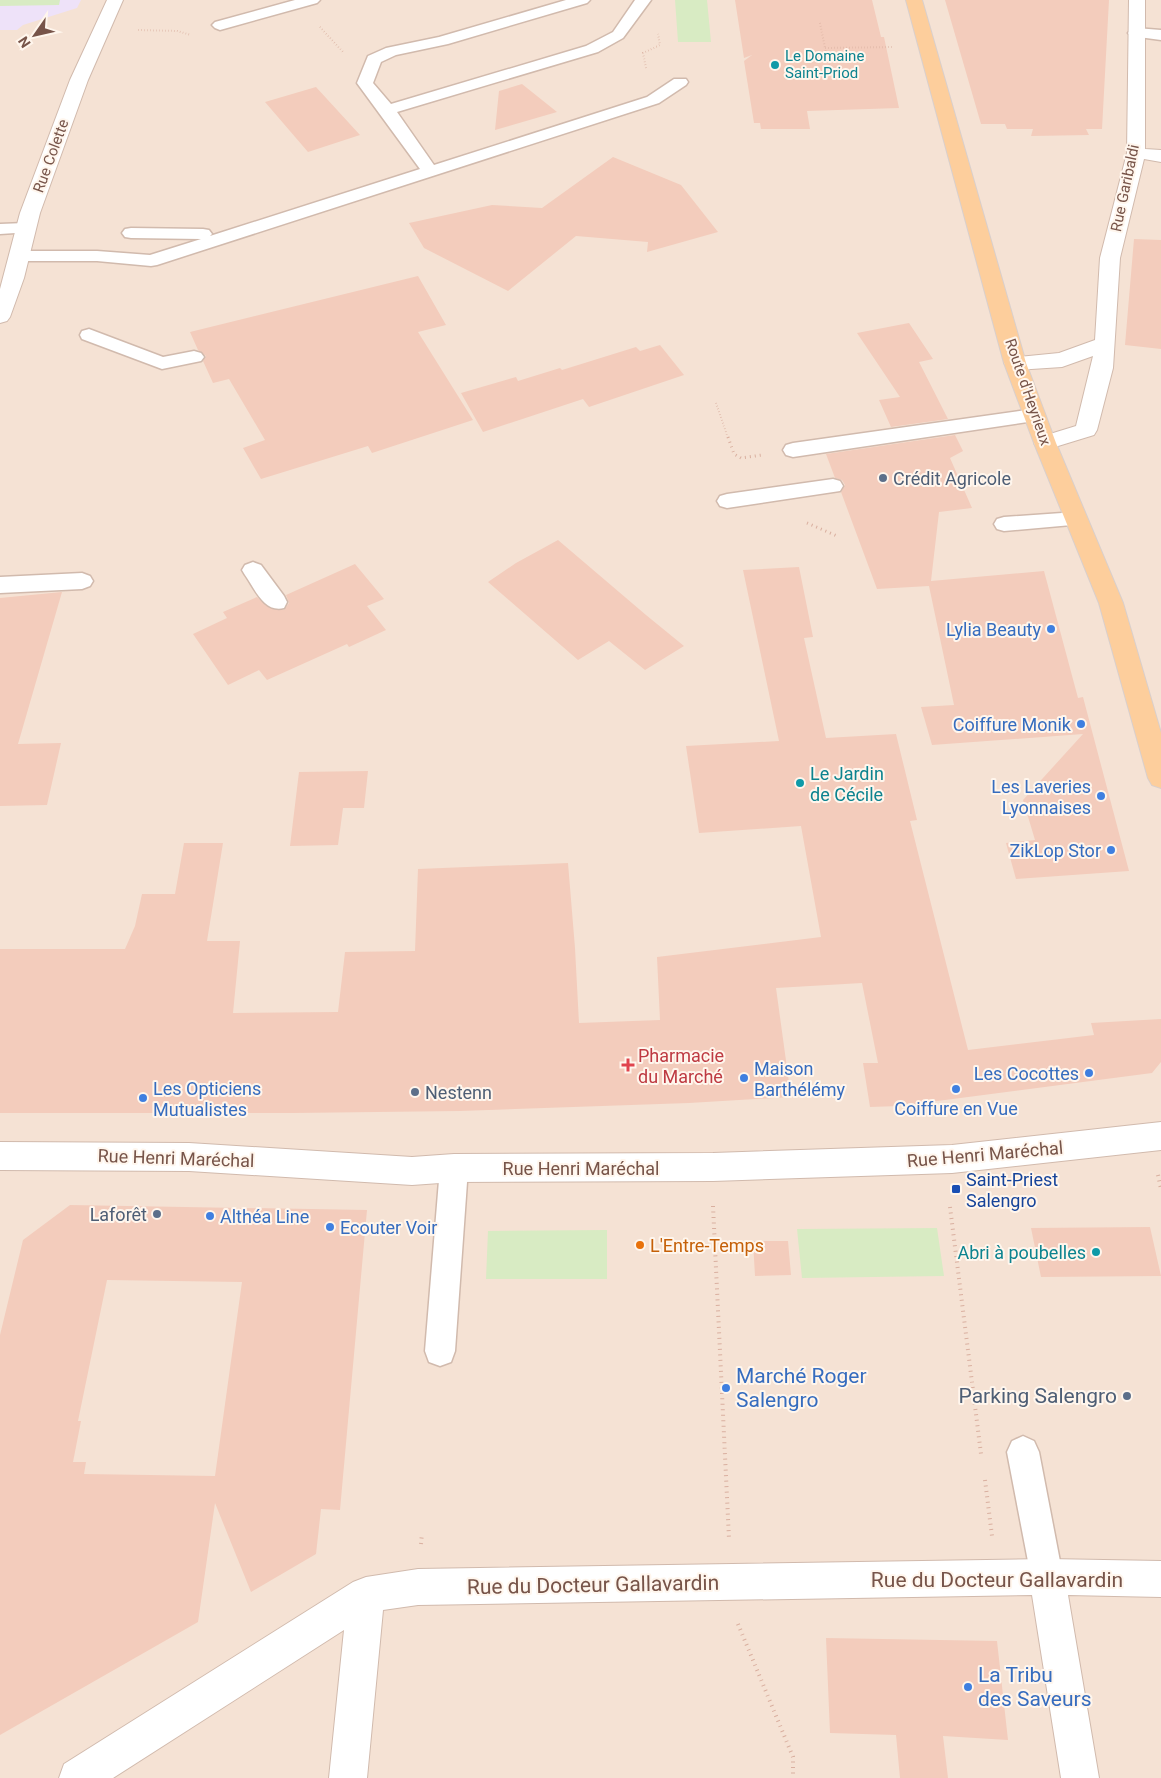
<svg xmlns="http://www.w3.org/2000/svg" width="1161" height="1778" font-family="Roboto,sans-serif">
  <style>
    .residential { fill: #f5e2d4 }
    .education { fill: #eee2f9 }
    .green { fill: #d8ebc3 }
    .building { fill: #f3ccbc; fill-rule: evenodd }
    .lines { fill: none; stroke-linecap: round; stroke-linejoin: round }
    .service-casing { stroke: #d1baad; stroke-width: 3 }
    .minor-casing { stroke: #d1baad; stroke-width: 2 }
    .tertiary-casing { stroke: #d1baad; stroke-width: 2 }
    .primary-casing { stroke: #d9cfcc; stroke-width: 2 }
    .path-far2 { stroke: #d9af9f; stroke-width: 2; stroke-dasharray: 0.5 2.5; stroke-linecap: butt }
    .path-far1 { stroke: #d9af9f; stroke-width: 3; stroke-dasharray: 1 4; stroke-linecap: butt }
    .path { stroke: #d9af9f; stroke-width: 4; stroke-dasharray: 1 4.5; stroke-linecap: butt }
    .service { fill: #fff; fill-rule: evenodd }
    .minor { fill: #fff; fill-rule: evenodd }
    .tertiary { fill: #fff; fill-rule: evenodd }
    .primary { fill: #fdce9c; fill-rule: evenodd }
    .culture-dot { fill: #0f9aa8; stroke: #fff6ed; stroke-width: 2 }
    .service-dot { fill: #5c6f8a; stroke: #fff6ed; stroke-width: 2 }
    .shop-dot { fill: #3f7fe0; stroke: #fff6ed; stroke-width: 2 }
    .health-dot { fill: #e0444e; stroke: #fff6ed; stroke-width: 2 }
    .transit-dot { fill: #1a4fb4; stroke: #fff6ed; stroke-width: 2 }
    .food-dot { fill: #e8710a; stroke: #fff6ed; stroke-width: 2 }
    .labels { text-anchor: middle; dominant-baseline: central; stroke-width: 4; stroke-linejoin: round; paint-order: stroke }
    .far-culture-label { font-size: 15px; fill: #0d838f; stroke: #fff6ed; text-anchor: start }
    .far-street-label { font-size: 15px; fill: #775449; stroke: #fff6ed }
    .service-label { font-size: 18px; fill: #4e5e75; stroke: #fff6ed; text-anchor: start }
    .shop-label { font-size: 18px; fill: #366cbe; stroke: #fff6ed; text-anchor: end }
    .culture-label { font-size: 18px; fill: #0d838f; stroke: #fff6ed; text-anchor: start }
    .health-label { font-size: 18px; fill: #be3a42; stroke: #fff6ed; text-anchor: start }
    .street-label { font-size: 18px; fill: #775449; stroke: #fff6ed }
    .transit-label { font-size: 18px; fill: #164399; stroke: #fff6ed; text-anchor: start }
    .food-label { font-size: 18px; fill: #c56008; stroke: #fff6ed; text-anchor: start }
    .near-shop-label { font-size: 21px; fill: #366cbe; stroke: #fff6ed; text-anchor: start }
    .near-service-label { font-size: 21px; fill: #4e5e75; stroke: #fff6ed; text-anchor: end }
    .near-street-label { font-size: 21px; fill: #775449; stroke: #fff6ed }
  </style>
  <rect width="100%" height="100%" fill="#fdf1e6"/>
  <!-- residential -->
  <path class="residential" d="M0 0H1161V1778H0Z"/>
  <!-- education -->
  <path class="education" d="M0 0H81L77 8 23 25 17 30H0Z"/>
  <!-- green -->
  <path class="green" d="M0 0H60L59 5 0 6Z
    M675 0H707L711 42H678Z
    M937 1228 944 1276 802 1278 797 1229Z
    M607 1230V1279H486L488 1231Z"/>
  <!-- building -->
  <path class="building" d="M735 0H872L881 37H884L899 108 807 111 810 129H761L760 123H754L744 61 752 55 744 58Z
    M945 0H1109L1102 129H1086L1089 135 1031 136 1033 129H1007L1005 124H981Z
    M522 84 557 112 495 130 499 91Z
    M316 87 360 135 308 152 265 102Z
    M613 157 681 185 718 232 647 252 648 242 576 236 508 291 424 248 409 223 492 205 542 208Z
    M1134 239 1161 240V349L1125 345Z
    M418 276 446 325 418 332 473 420 372 453 368 446 261 479 243 448 265 440 229 379 213 383 203 361 206 356 198 350 190 332Z
    M909 323 933 359 919 362 948 419 891 427 879 400 900 397 857 333Z
    M660 345 684 375 589 407 583 399 483 432 461 393 516 377 518 381 560 368 562 370 636 347 640 351Z
    M955 435 963 451 950 458 972 508 939 512 931 581 1044 571 1078 698 1083 697 1129 871 1016 879 1006 843 1035 840 1023 800 1083 734 932 745 921 707 954 705 929 586 877 589 841 492 845 485 842 480 835 478 826 454Z
    M558 540 646 615 684 646 645 670 609 641 578 660 488 582 516 563Z
    M355 564 384 599 367 606 386 630 349 647 347 644 267 680 259 670 228 685 193 634 227 618 223 612 257 597 270 608 284 610 289 603 286 595Z
    M799 567 813 637 804 638 826 738 896 734 917 820 910 821 968 1050 1094 1035 1091 1023 1161 1019V1062L1152 1073 899 1106 870 1107 863 1063H878L862 983 776 988 791 1097 689 1103 460 1111 294 1113H0V949H125L135 926 142 894H175L184 843H223L207 941H240L233 1013 338 1012 345 952 415 951 418 869 568 863 575 948 579 1023 660 1020 657 957 821 937 801 826 699 833 686 746 779 741 743 570Z
    M62 592 18 744 61 743 47 805 0 806V598Z
    M368 771 364 808H343L338 845 290 846 299 772Z
    M70 1205 367 1210 340 1510 321 1509 316 1554 251 1592 215 1503 198 1622 0 1735V1335L23 1240ZM107 1280 242 1282 215 1476 84 1474 86 1462H73L81 1421H78Z
    M1150 1227 1161 1276 1041 1277 1031 1228Z
    M753 1241H788L791 1275 755 1276Z
    M826 1638 997 1641 1008 1740 943 1736 948 1778H900L896 1735 830 1733Z"/>
  <g class="lines">
    <defs>
      <path id="service" d="M295 0H320L317 3 220 30 215 28 212 25 215 22Z
        M566 0H590L587 3 448 44 396 55 381 62 373 83 391 104 586 46 613 32 635 0H651L623 38 598 52 397 112 434 165 647 97 674 79H686L688 82 686 85 659 103 157 265 151 266 97 261H19L13 260 10 256 13 252 19 251H97L150 255 201 239 131 238 125 237 122 233 125 229 131 228 203 229 209 230 212 234 210 236 420 169 357 83 368 56 386 48 439 37Z
        M1136 28 1161 30V40L1131 36 1128 33 1131 30Z
        M25 223 31 224 34 228 31 232 0 234V224Z
        M89 329 163 357 194 351 201 353 204 357 201 361 162 369 82 339 80 335 82 331Z
        M1034 409 1041 410 1044 415 1041 420 793 457 786 455 783 450 786 445 793 443Z
        M833 479 840 481 843 486 840 491 727 508 720 506 717 501 720 496 727 494Z
        M1076 512 1083 514 1086 519 1083 524 1004 531 997 529 994 524 997 519 1004 517Z
        M253 562 261 565 284 596 287 602 284 608C264 613 255 589 245 575L242 570 245 565Z
        M82 573 90 576 93 581 90 586 82 589 0 593V577Z
        M454 1155 464 1159 468 1168 455 1351 451 1362 440 1366 429 1362 425 1351 440 1168 444 1159Z
        M1023 1436 1034 1441 1039 1452 1063 1577 1059 1589 1047 1593 1035 1589 1031 1577 1007 1452 1012 1441Z"/>
      <path id="minor" d="M107 0H123L88 80 40 213 24 278 10 317 7 321 0 323V289L20 213 70 80Z
        M1129 0H1145V149L1161 150V162L1144 159 1120 258 1113 368 1097 430 1094 435 1045 450 1037 448 1034 443 1037 438 1076 426 1093 356 1062 367 1015 370 1008 368 1004 363 1008 358 1059 353 1095 340 1100 258 1127 153Z
        M1047 1559 1161 1561V1597L1068 1595 1099 1778H1061L1032 1595 418 1605 383 1610 367 1778H329L344 1630 113 1778H59L64 1764 353 1582 366 1577 418 1569Z"/>
      <path id="tertiary" d="M1161 1122V1150L952 1173 713 1181 454 1182 412 1185 189 1171 0 1170V1142L189 1143 412 1157 454 1154 713 1153 952 1145Z"/>
      <path id="primary" d="M906 0H922L1026 363 1056 443 1123 603 1161 733V788L1152 785 1148 778 1099 603 1034 443 1004 363Z"/>
    </defs>
    <!-- service casing -->
    <use href="#service" class="service-casing"/>
    <!-- minor casing -->
    <use href="#minor" class="minor-casing"/>
    <!-- tertiary casing -->
    <use href="#tertiary" class="tertiary-casing"/>
    <!-- primary casing -->
    <use href="#primary" class="primary-casing"/>
    <!-- path-far2 -->
    <path class="path-far2" d="M820 23 825 48
      M320 27 343 52
      M138 30 177 31 191 35
      M646 68 643 53 660 45 658 34
      M831 74 825 48 894 47
      M716 403 728 438"/>
    <!-- path-far1 -->
    <path class="path-far1" d="M728 437 734 454 741 458 762 455
      M807 523 837 536"/>
    <!-- path -->
    <path class="path" d="M1158 1175 1161 1189
      M713 1206 729 1539
      M950 1207 981 1454
      M985 1480 992 1536
      M421 1544 422 1533
      M738 1624 793 1757V1778"/>
    <!-- service -->
    <use href="#service" class="service"/>
    <!-- minor -->
    <use href="#minor" class="minor"/>
    <!-- tertiary -->
    <use href="#tertiary" class="tertiary"/>
    <!-- primary -->
    <use href="#primary" class="primary"/>
  </g>
  <!-- markers -->
  <g class="culture-dot">
    <circle cx="775" cy="65" r="5"/>
    <circle cx="800" cy="783" r="5"/>
    <circle cx="1096" cy="1252" r="5"/>
  </g>
  <g class="service-dot">
    <circle cx="883" cy="478" r="5"/>
    <circle cx="415" cy="1092" r="5"/>
    <circle cx="157" cy="1214" r="5"/>
    <circle cx="1127" cy="1396" r="5"/>
  </g>
  <g class="shop-dot">
    <circle cx="1051" cy="629" r="5"/>
    <circle cx="1081" cy="724" r="5"/>
    <circle cx="1101" cy="796" r="5"/>
    <circle cx="1111" cy="850" r="5"/>
    <circle cx="1089" cy="1073" r="5"/>
    <circle cx="744" cy="1078" r="5"/>
    <circle cx="956" cy="1089" r="5"/>
    <circle cx="143" cy="1098" r="5"/>
    <circle cx="210" cy="1216" r="5"/>
    <circle cx="330" cy="1227" r="5"/>
    <circle cx="726" cy="1388" r="5"/>
    <circle cx="968" cy="1687" r="5"/>
  </g>
  <path class="health-dot" d="M625.5 1057.5h5v5h5v5h-5v5h-5v-5h-5v-5h5z"/>
  <rect class="transit-dot" x="951" y="1184" width="10" height="10" rx="2.5"/>
  <circle class="food-dot" cx="640" cy="1245" r="5"/>
  <g class="labels">
    <!-- far-culture labels -->
    <g class="far-culture-label">
      <text x="785" y="56">Le Domaine<tspan x="785" dy="17">Saint-Priod</tspan></text>
    </g>
    <!-- far-street labels -->
    <g class="far-street-label">
      <text transform="translate(51 156) rotate(-70)">Rue Colette</text>
      <text transform="translate(1125 188) rotate(-78)">Rue Garibaldi</text>
      <text transform="translate(1028 392) rotate(71)">Route d'Heyrieux</text>
    </g>
    <!-- service labels -->
    <g class="service-label">
      <text x="893" y="478">Crédit Agricole</text>
      <text x="425" y="1092">Nestenn</text>
      <text x="147" y="1214" text-anchor="end">Laforêt</text>
    </g>
    <!-- shop labels -->
    <g class="shop-label">
      <text x="1041" y="629">Lylia Beauty</text>
      <text x="1071" y="724">Coiffure Monik</text>
      <text x="1091" y="786">Les Laveries<tspan x="1091" dy="21">Lyonnaises</tspan></text>
      <text x="1101" y="850">ZikLop Stor</text>
      <text x="754" y="1068" text-anchor="start">Maison<tspan x="754" dy="21">Barthélémy</tspan></text>
      <text x="1079" y="1073">Les Cocottes</text>
      <text x="153" y="1088" text-anchor="start">Les Opticiens<tspan x="153" dy="21">Mutualistes</tspan></text>
      <text x="956" y="1108" text-anchor="middle">Coiffure en Vue</text>
      <text x="220" y="1216" text-anchor="start">Althéa Line</text>
      <text x="340" y="1227" text-anchor="start">Ecouter Voir</text>
    </g>
    <!-- culture labels -->
    <g class="culture-label">
      <text x="810" y="773">Le Jardin<tspan x="810" dy="21">de Cécile</tspan></text>
      <text x="1086" y="1252" text-anchor="end">Abri à poubelles</text>
    </g>
    <!-- health labels -->
    <g class="health-label">
      <text x="638" y="1055">Pharmacie<tspan x="638" dy="21">du Marché</tspan></text>
    </g>
    <!-- street labels -->
    <g class="street-label">
      <text transform="translate(985 1154) rotate(-5)">Rue Henri Maréchal</text>
      <text transform="translate(176 1158) rotate(2)">Rue Henri Maréchal</text>
      <text x="581" y="1168">Rue Henri Maréchal</text>
    </g>
    <!-- transit labels -->
    <g class="transit-label">
      <text x="966" y="1179">Saint-Priest<tspan x="966" dy="21">Salengro</tspan></text>
    </g>
    <!-- food labels -->
    <g class="food-label">
      <text x="650" y="1245">L'Entre-Temps</text>
    </g>
    <!-- near-shop labels -->
    <g class="near-shop-label">
      <text x="736" y="1376">Marché Roger<tspan x="736" dy="24">Salengro</tspan></text>
      <text x="978" y="1675">La Tribu<tspan x="978" dy="24">des Saveurs</tspan></text>
    </g>
    <!-- near-service labels -->
    <g class="near-service-label">
      <text x="1117" y="1396">Parking Salengro</text>
    </g>
    <!-- near-street labels -->
    <g class="near-street-label">
      <text x="997" y="1580">Rue du Docteur Gallavardin</text>
      <text transform="translate(593 1585) rotate(-1)">Rue du Docteur Gallavardin</text>
    </g>
  </g>
  <!-- north arrow -->
  <g transform="translate(35 35) rotate(236)" stroke="#fff6ed" stroke-width="4" paint-order="stroke">
  <path d="M0-4L9 19L0 12L-9 19Z" fill="#775449"/>
  <text y="-8" font-size="14" font-weight="bold" text-anchor="middle" fill="#775449">N</text>
  </g>
</svg>
